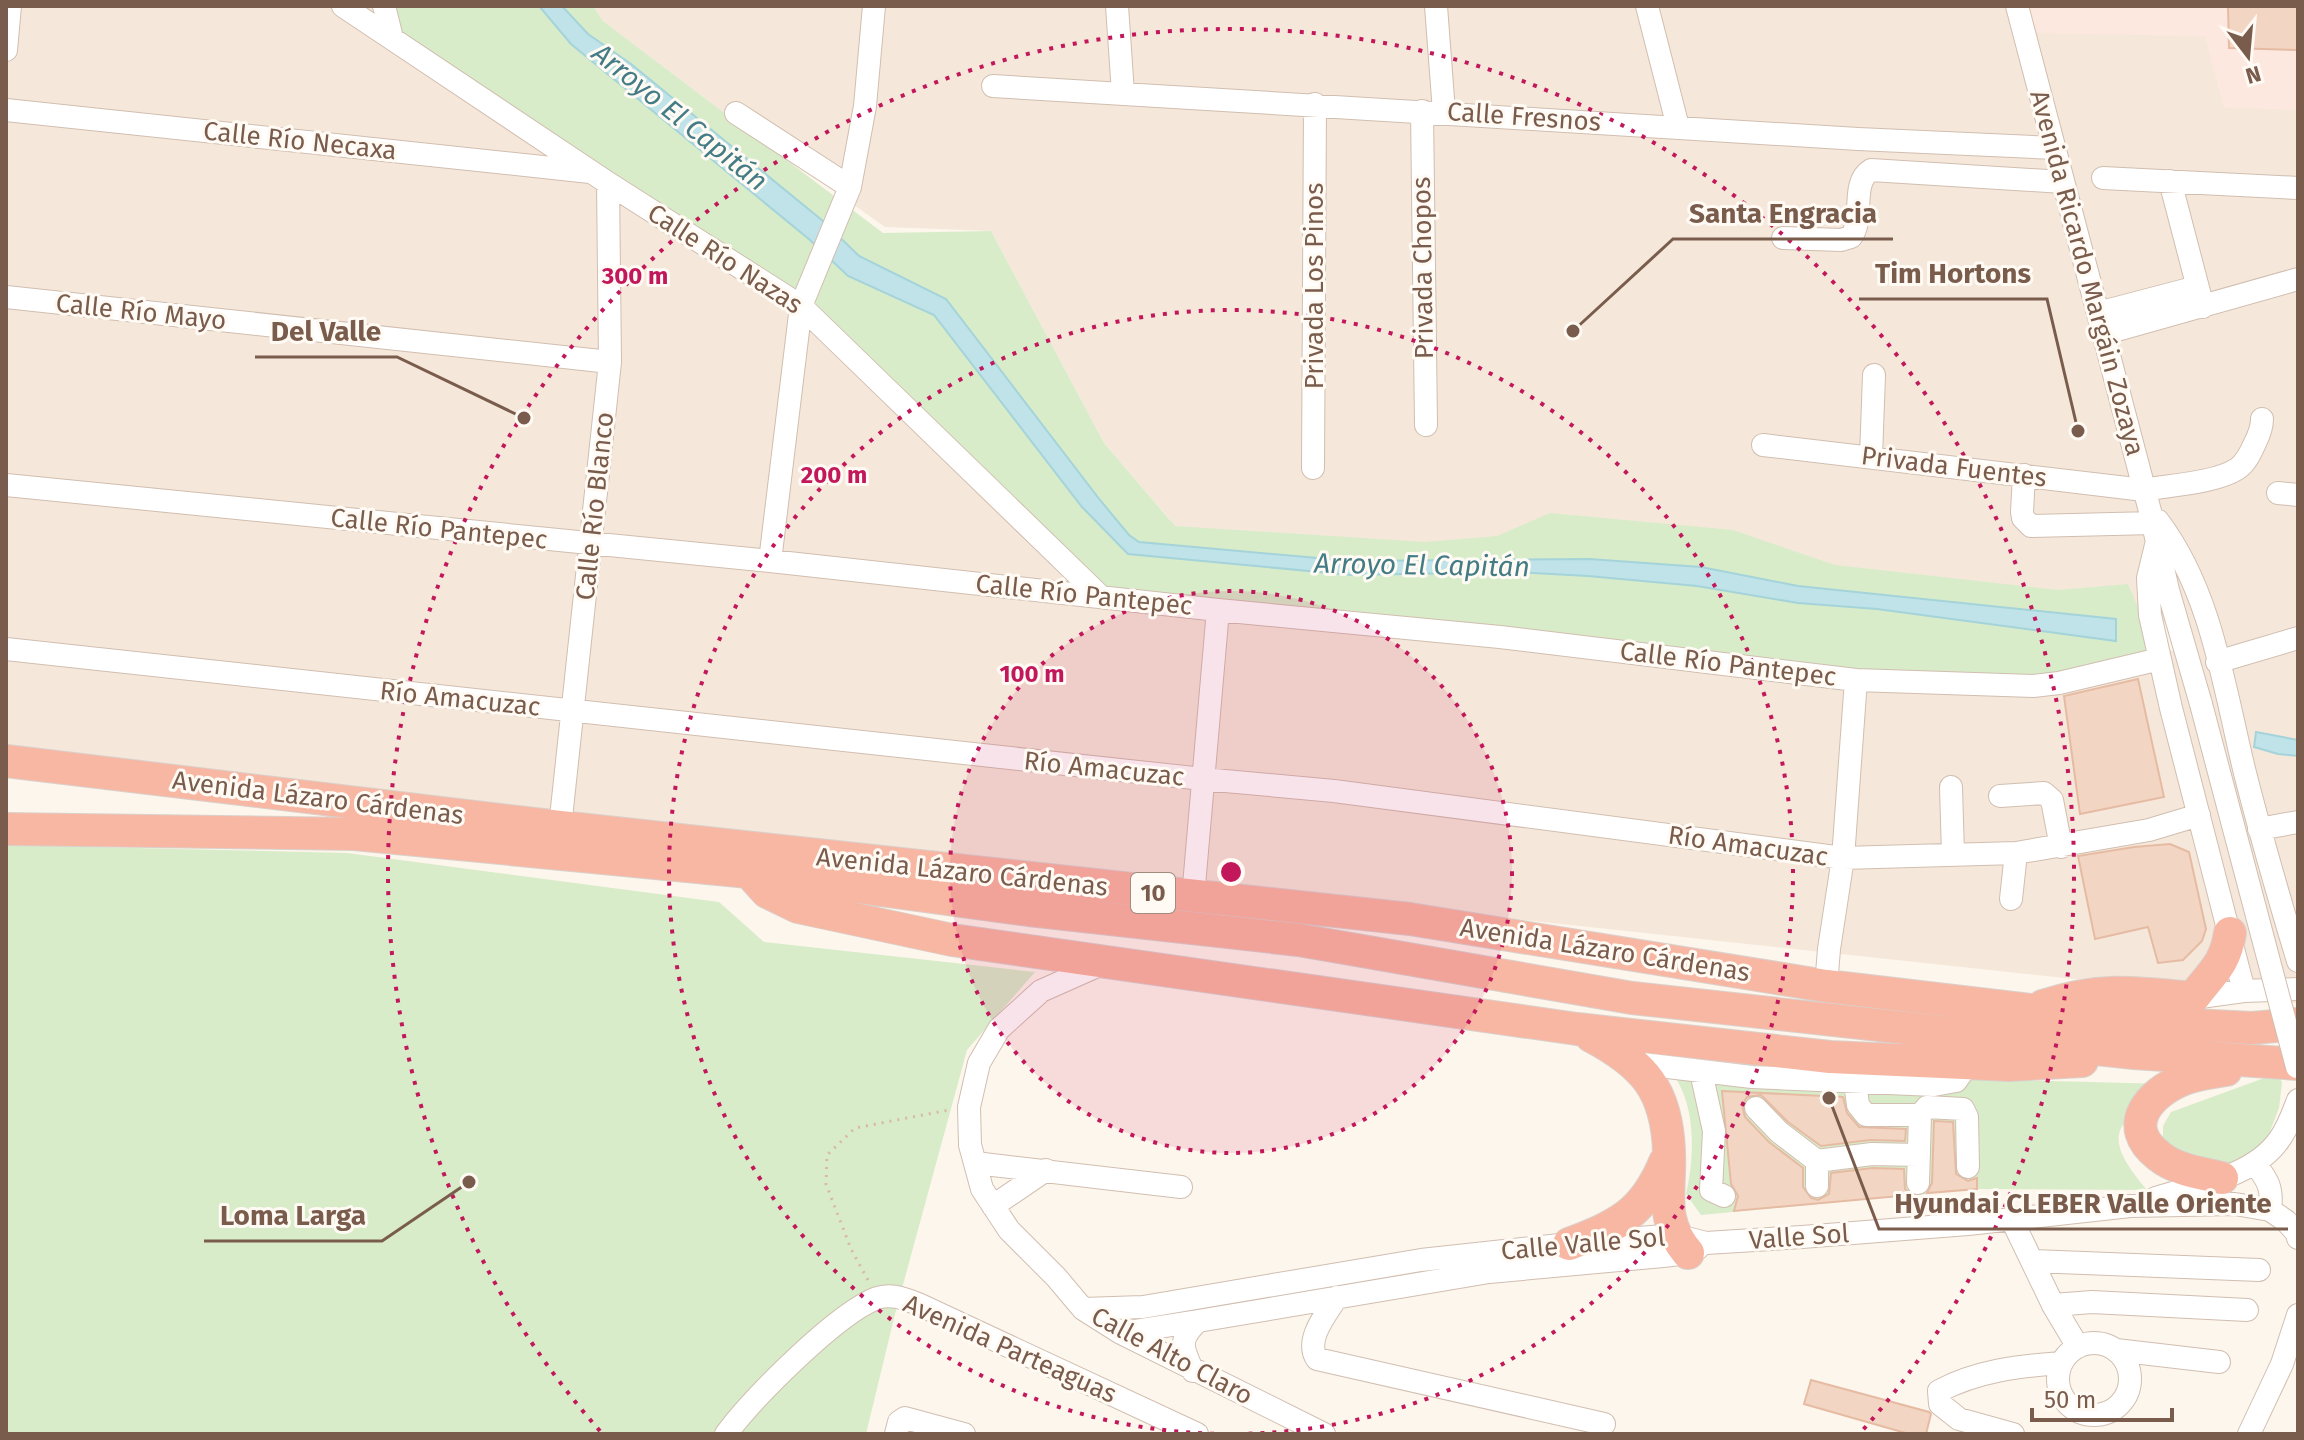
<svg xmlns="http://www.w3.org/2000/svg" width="2304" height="1440" font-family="'Fira Sans',sans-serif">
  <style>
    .residential { fill: #f5e8da; fill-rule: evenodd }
    .commercial { fill: #fde8e0 }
    .green { fill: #d8ecc9 }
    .water { fill: #bfe3e8; stroke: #a5d3da; stroke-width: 2 }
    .building { fill: #f3d5c3; stroke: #e6bba3; stroke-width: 2 }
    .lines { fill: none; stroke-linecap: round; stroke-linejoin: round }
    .minor-casing { stroke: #d1beb0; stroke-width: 24 }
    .highway-casing { stroke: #dad1cd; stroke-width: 34 }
    .path { stroke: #d9b8a5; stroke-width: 3; stroke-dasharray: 2 6; stroke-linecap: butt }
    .minor { stroke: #fff; stroke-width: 22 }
    .highway { stroke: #f7b7a3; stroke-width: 32 }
    .minor-bridge-casing { stroke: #d1beb0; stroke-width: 24; stroke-linecap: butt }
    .minor-bridge { stroke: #fff; stroke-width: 22 }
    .ring { fill: none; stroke: #c2185b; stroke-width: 4; stroke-dasharray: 4 8 }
    .labels { text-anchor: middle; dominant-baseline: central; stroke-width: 6; stroke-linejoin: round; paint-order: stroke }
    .shield { fill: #fffaf3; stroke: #a28b7f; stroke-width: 2 }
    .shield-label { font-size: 24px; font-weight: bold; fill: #7a5c4d }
    .street-label { font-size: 26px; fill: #7a5c4d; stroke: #fffaf3 }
    .water-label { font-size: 28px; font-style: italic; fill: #437c86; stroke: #fffaf3 }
    .centre { fill: #c2185b; stroke: #fffaf3; stroke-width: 4 }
    .ring-label { font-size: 24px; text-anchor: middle; font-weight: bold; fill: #c2185b; stroke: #fffaf3; stroke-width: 6; stroke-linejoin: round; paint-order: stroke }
    .leader { fill: none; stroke: #7a5c4d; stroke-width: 3 }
    .callout-dot { fill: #7a5c4d; stroke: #fffaf3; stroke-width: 3 }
    .callout-label { font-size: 28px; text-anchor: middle; font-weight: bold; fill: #7a5c4d; stroke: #fffaf3; stroke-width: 6; stroke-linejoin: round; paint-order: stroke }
  </style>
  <rect width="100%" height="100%" fill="#fdf6ec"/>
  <!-- residential -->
  <path class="residential" d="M6 6H536L1171 521 1104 443 991 231 885 227 719 109 603 21 593 6H2298V1003L6 757ZM1810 572 2179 624 2186 652 1440 576Z"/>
  <!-- commercial -->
  <path class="commercial" d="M2029 6H2298V110L2224 107 2205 36 2036 33Z"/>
  <!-- green -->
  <path class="green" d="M384 6H593L603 21 883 233 991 231 1104 443 1175 526 1425 542 1497 536 1550 513 1733 530 1835 565 2058 590 2128 584 2160 659 2003 686 1099 595 801 306 392 38Z
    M6 845 347 853 719 902 764 942 1035 972 967 1050 895 1314 866 1434H6Z
    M1660 1056 1967 1079 2168 1084C2116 1125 2099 1133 2147 1190L1977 1189 1701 1215 1686 1194C1694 1160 1696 1114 1678 1082 1673 1073 1666 1064 1660 1056Z
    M2278 1073 2282 1083 2279 1108 2267 1139 2253 1157 2227 1167 2188 1162 2163 1140V1126L2171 1112Z"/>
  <!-- water -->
  <path class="water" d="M539 6H562L588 34 631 64 823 221 859 256 946 299 1100 500 1129 535 1139 542 1351 561 1589 559 1701 567 1798 586 2116 619V641L1877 609 1798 603 1697 586 1588 576 1515 572 1351 575 1128 554 1082 507 934 315 848 276 810 240 571 44Z
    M2256 732 2298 740V756L2278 754 2254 747Z"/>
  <!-- building -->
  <path class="building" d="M2228 6H2298V50L2229 48Z
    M2138 679 2164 797 2080 814 2064 696Z
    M2170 844 2189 852 2206 929 2202 941 2183 960 2158 963 2148 927 2095 939 2078 856 2134 847Z
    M1722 1091 1843 1097 1847 1113 1859 1127 1906 1129 1905 1141 1870 1140 1821 1146 1788 1122 1761 1095 1747 1097 1742 1105 1745 1117 1769 1142 1803 1168V1187L1811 1198 1818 1200 1829 1194 1831 1173 1873 1168 1904 1169 1905 1189 1911 1195 1734 1211 1738 1196 1731 1184Z
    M1934 1121 1953 1122 1956 1174 1968 1181 1977 1178V1189L1927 1193 1932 1183Z
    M1811 1380 1929 1412 1931 1414 1926 1434H1909L1804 1404Z"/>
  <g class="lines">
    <defs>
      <path id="minor" d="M343 6 608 183 801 306 1099 595
        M384 6 392 38
        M1117 6 1123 93
        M1436 6 1444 112
        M1647 6 1678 127
        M2017 6 2150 511 2168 590 2201 704
        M6 50 10 6
        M993 86 1858 139 2054 148
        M6 110 590 172
        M1422 111 1426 425
        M736 113 850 187
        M2103 178 2298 188
        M2170 181 2203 307
        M1783 238 1841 240 1851 237C1865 219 1850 183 1871 170L2063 182
        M6 297 610 362
        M2098 313 2197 287
        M2103 334 2298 279
        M1763 445 2144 490C2171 485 2215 483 2237 469 2246 463 2251 452 2255 443 2259 435 2262 428 2262 419
        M1871 457 1874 375
        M1313 468 1315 104
        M2024 475 2022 512 2023 518 2031 526 2153 523
        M6 485 770 561 1218 610 1500 637 1856 680 2033 686 2059 683 2160 659
        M2278 493 2298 495
        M2158 521C2212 592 2224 688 2245 773 2261 836 2279 898 2298 961
        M2156 545 2148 578 2150 615 2171 708 2244 991
        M770 561 801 306 850 187 865 106 874 6
        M6 649 1203 779 1334 791 1843 858 2016 853 2149 830 2199 815
        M2217 662 2298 638
        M1951 787 1953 855
        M2000 796 2044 793 2052 800 2061 847
        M560 827 610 362 608 183
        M2259 829 2298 822
        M1193 897 1218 610
        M2011 899 2016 853
        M1104 963 1041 991 999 1029 979 1063 969 1107 970 1145 982 1189 1009 1230 1056 1277 1083 1309 1121 1333 1324 1434
        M1826 986 1829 949 1843 858 1856 680
        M2193 998 2244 991 2298 989
        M1634 1063 1752 1077 1934 1085 1956 1081 1968 1064
        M1701 1072 1714 1131 1711 1190 1724 1196
        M1855 1082 1858 1105 1866 1115H1920
        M1756 1108 1779 1132 1817 1161V1186
        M1817 1161 1872 1154 1919 1155
        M975 1163 1181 1187
        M2255 1164C2268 1180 2273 1189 2270 1210
        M1918 1183 1920 1115 1927 1107 1963 1109 1967 1117 1968 1167
        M2156 1198C2197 1185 2253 1177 2279 1140 2288 1128 2293 1113 2298 1100
        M993 1206 1046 1170
        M2012 1220 2053 1305 2078 1347
        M2034 1261 2259 1270
        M1337 1297C1327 1313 1304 1340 1317 1359L1604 1424
        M2053 1305 2092 1302 2247 1310
        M1083 1309 1143 1307 1421 1260 1569 1244 1675 1235 1706 1243 1802 1237 1968 1224 2130 1206 2235 1204 2270 1210 2286 1221 2296 1232 2298 1238
        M1121 1333 1198 1321
        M2058 1379a36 36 0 1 1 72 0a36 36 0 1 1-72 0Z
        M2116 1350 2219 1362
        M1193 1371C1182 1348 1178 1339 1198 1321L1489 1272 1663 1256 1688 1253 1698 1248
        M726 1434C753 1398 836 1314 877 1298 891 1293 905 1299 918 1304L1197 1434
        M896 1434 899 1422 905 1418 964 1434
        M2013 1434 1959 1419 1940 1404 1939 1391C1977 1371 2018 1366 2061 1363
        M2249 1434 2282 1364 2298 1315"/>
      <path id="highway" d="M6 761 560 827 1410 919 1826 986 2134 1022 2252 1028 2298 1024
        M6 829 354 834 749 872 1029 910 1299 940 1632 998 2134 1053 2298 1064
        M749 872 767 892 798 907 952 940 1577 1029 1830 1057 2009 1065 2082 1061
        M2043 1006C2100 987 2135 992 2193 998 2211 973 2225 966 2230 933
        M1591 1036C1644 1064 1667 1090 1669 1152 1671 1192 1659 1219 1688 1253
        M2222 1178C2201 1173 2176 1170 2159 1156 2120 1126 2149 1093 2184 1079 2198 1074 2212 1072 2226 1070
        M1569 1244C1619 1225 1644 1213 1665 1162"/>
    </defs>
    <!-- minor casing -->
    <use href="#minor" class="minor-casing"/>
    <!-- highway casing -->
    <use href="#highway" class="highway-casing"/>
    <!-- path -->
    <path class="path" d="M868 1280 851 1249 826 1184 827 1155 855 1128 949 1110"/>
    <!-- minor -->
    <use href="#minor" class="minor"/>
    <!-- highway -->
    <use href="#highway" class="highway"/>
    <defs>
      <path id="minor-bridge" d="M2201 704 2297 1067"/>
    </defs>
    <!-- minor-bridge casing -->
    <use href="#minor-bridge" class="minor-bridge-casing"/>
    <!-- minor-bridge -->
    <use href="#minor-bridge" class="minor-bridge"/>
  </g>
  <!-- distance rings -->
  <circle cx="1231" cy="872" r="281" fill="#c2185b" fill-opacity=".12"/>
  <g class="ring">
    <circle cx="1231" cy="872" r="281"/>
    <path d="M1226 1434A562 562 0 1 1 1236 1434"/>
    <path d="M600 1431A843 843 0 1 1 1862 1431"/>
  </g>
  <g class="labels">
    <!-- shield labels -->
    <rect class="shield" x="1131" y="873" width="44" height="40" rx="6"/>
    <g class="shield-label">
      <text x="1153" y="893">10</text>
    </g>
    <!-- street labels -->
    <g class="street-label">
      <text transform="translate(1524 117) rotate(4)">Calle Fresnos</text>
      <text transform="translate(300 141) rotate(6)">Calle Río Necaxa</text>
      <text transform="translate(725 259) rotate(33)">Calle Río Nazas</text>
      <text transform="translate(1423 268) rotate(-91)">Privada Chopos</text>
      <text transform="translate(2087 273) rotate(75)">Avenida Ricardo Margáin Zozaya</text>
      <text transform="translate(1314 286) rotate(-90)">Privada Los Pinos</text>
      <text transform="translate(141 312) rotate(6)">Calle Río Mayo</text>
      <text transform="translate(1954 467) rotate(7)">Privada Fuentes</text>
      <text transform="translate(595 506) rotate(-84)">Calle Río Blanco</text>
      <text transform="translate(439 529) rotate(6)">Calle Río Pantepec</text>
      <text transform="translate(1084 595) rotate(6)">Calle Río Pantepec</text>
      <text transform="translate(1728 664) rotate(7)">Calle Río Pantepec</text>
      <text transform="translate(460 699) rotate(6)">Río Amacuzac</text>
      <text transform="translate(1104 769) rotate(6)">Río Amacuzac</text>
      <text transform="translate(318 798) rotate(7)">Avenida Lázaro Cárdenas</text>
      <text transform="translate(1748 846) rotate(8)">Río Amacuzac</text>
      <text transform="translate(962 872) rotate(6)">Avenida Lázaro Cárdenas</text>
      <text transform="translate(1605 950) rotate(9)">Avenida Lázaro Cárdenas</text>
      <text transform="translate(1799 1237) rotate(-4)">Valle Sol</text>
      <text transform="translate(1583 1244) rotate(-5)">Calle Valle Sol</text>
      <text transform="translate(1010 1349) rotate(24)">Avenida Parteaguas</text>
      <text transform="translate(1172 1356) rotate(28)">Calle Alto Claro</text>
    </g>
    <!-- water labels -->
    <g class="water-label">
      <text transform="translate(680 117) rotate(39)">Arroyo El Capitán</text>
      <text transform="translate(1422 565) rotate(1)">Arroyo El Capitán</text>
    </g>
  </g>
  <circle cx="1231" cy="872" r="12" class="centre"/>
  <g class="ring-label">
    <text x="635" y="284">300 m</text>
    <text x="834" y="483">200 m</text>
    <text x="1032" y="682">100 m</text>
  </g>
  <!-- callouts -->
  <path class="leader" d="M1573 331L1673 239H1893M2078 431L2047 299H1859M524 418L397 357H255M1829 1098L1879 1229H2288M469 1182L382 1241H204"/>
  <g class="callout-dot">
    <circle cx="1573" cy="331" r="8"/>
    <circle cx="2078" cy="431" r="8"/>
    <circle cx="524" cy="418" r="8"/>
    <circle cx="1829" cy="1098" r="8"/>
    <circle cx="469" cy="1182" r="8"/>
  </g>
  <g class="callout-label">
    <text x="1783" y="223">Santa Engracia</text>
    <text x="1953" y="283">Tim Hortons</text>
    <text x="326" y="341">Del Valle</text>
    <text x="2083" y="1213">Hyundai CLEBER Valle Oriente</text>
    <text x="293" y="1225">Loma Larga</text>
  </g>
  <!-- border -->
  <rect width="2304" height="1440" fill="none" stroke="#7a5c4d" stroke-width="16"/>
  <!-- north arrow -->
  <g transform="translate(2248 56) rotate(164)" stroke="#fffaf3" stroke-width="6" paint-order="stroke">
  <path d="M0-6L14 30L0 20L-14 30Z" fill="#7a5c4d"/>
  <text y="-12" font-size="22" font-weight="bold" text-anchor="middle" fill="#7a5c4d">N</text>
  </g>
  <!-- scale -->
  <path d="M2032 1408v12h140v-12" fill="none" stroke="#7a5c4d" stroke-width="4"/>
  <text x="2044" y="1408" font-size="24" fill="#7a5c4d" stroke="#fffaf3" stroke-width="6" paint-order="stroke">50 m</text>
</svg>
